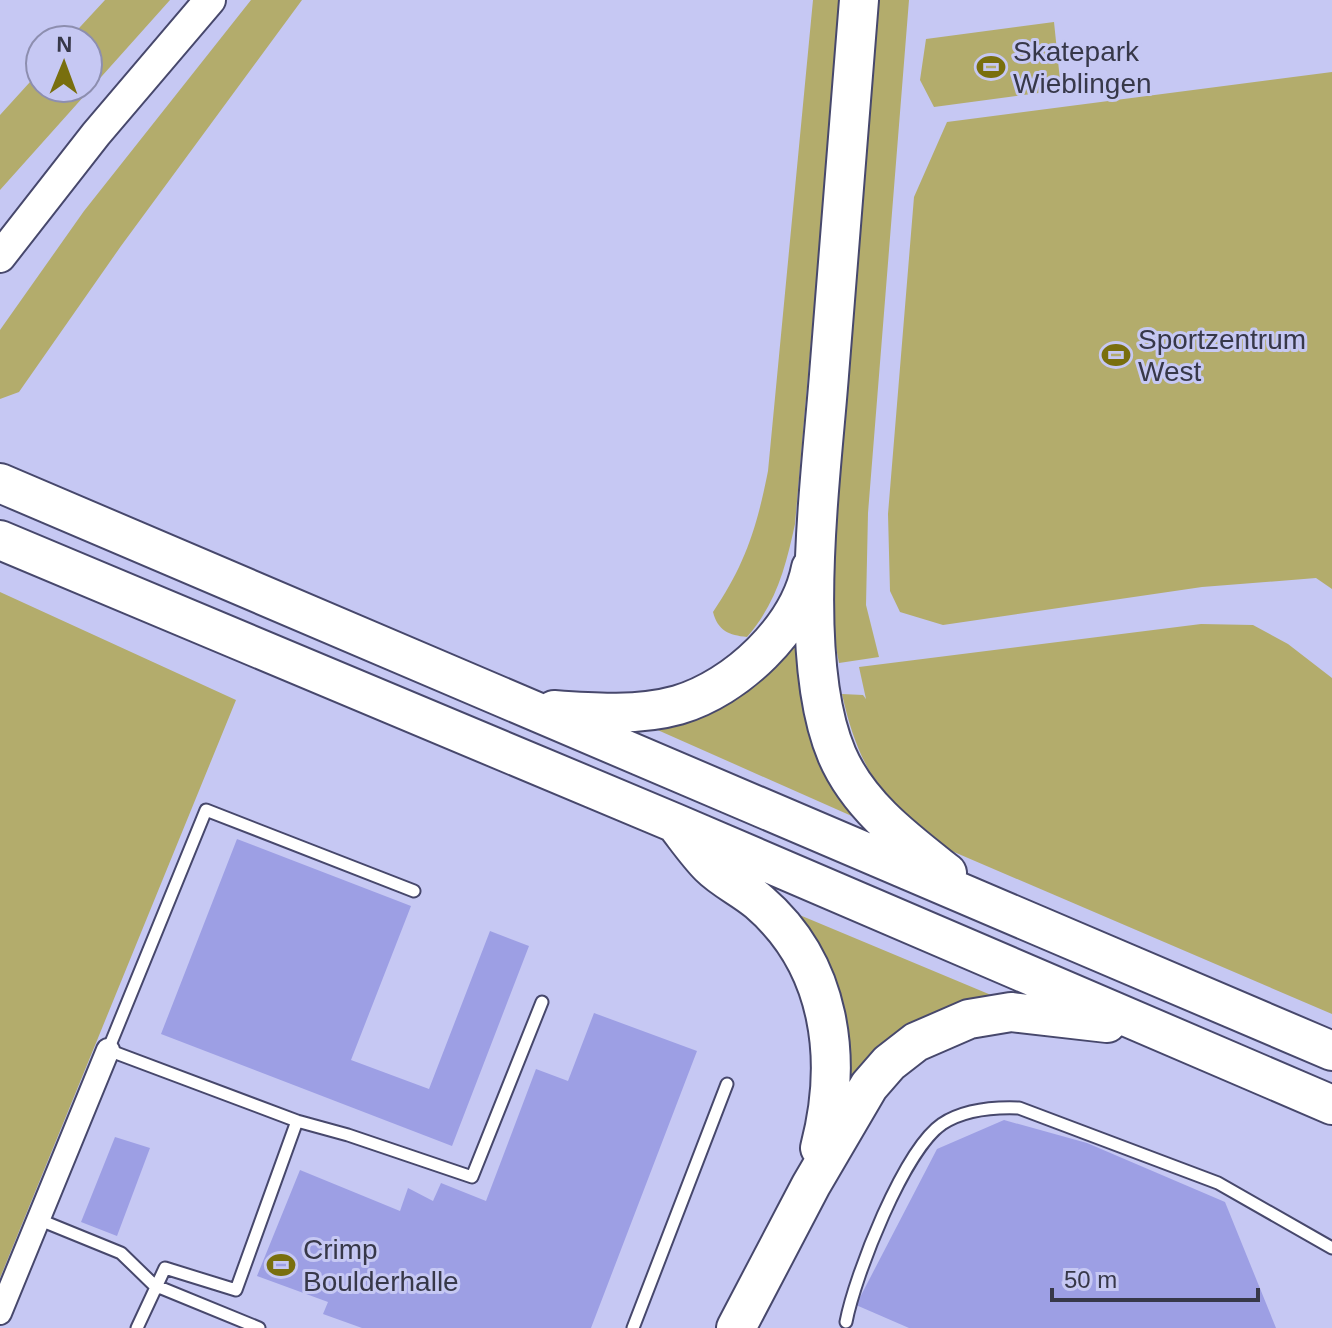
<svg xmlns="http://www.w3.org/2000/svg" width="1332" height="1328" font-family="Helvetica,sans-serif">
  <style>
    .green { fill: #b3ac6c }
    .building { fill: #9d9fe4 }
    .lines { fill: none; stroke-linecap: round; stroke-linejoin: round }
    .lane-casing { stroke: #47486c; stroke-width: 15 }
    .street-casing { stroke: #47486c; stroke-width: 26 }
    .secondary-casing { stroke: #47486c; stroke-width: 34 }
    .highway-casing { stroke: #47486c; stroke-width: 42 }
    .lane { stroke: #fff; stroke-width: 11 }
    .street { stroke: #fff; stroke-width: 22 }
    .secondary { stroke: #fff; stroke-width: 30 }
    .highway { stroke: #fff; stroke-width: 38 }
    .labels { text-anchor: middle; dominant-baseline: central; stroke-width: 6; stroke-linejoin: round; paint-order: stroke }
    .poi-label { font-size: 28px; fill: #373849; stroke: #c6c8f3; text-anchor: start }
  </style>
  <rect width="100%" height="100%" fill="#c6c8f3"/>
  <!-- green -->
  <path class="green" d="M105 0H170L0 190V115L40 71V88H88V40H68Z
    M251 0H302L121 246 19 392 0 399V330L84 211Z
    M813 0H841L795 524C786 566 776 604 747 637 729 635 718 631 713 612 745 565 757 527 768 471Z
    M879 0H909L868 513 866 605 879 657 839 663 832 626 834 549Z
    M1054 22 1061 90 934 107 920 80 926 39Z
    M1332 72V589L1316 578 1202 587 943 625 900 612 890 591 888 514 914 197 947 122Z
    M0 592 236 700 0 1278Z
    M804 610 863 821 635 720Z
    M1201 624 1253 625 1288 644 1332 678V1014L947 849C884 807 858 767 842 694L863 695 866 699 859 667Z
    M778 906 1003 1000 848 1086Z"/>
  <!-- building -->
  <path class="building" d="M237 839 411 906 351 1060 429 1089 490 931 529 946 452 1146 161 1034Z
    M594 1013 697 1051 591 1328H362L323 1314 328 1302 257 1276 300 1170 400 1211 408 1188 433 1201 441 1183 486 1201 536 1069 568 1081Z
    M1004 1120 1087 1143 1225 1202 1276 1328H909L856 1305 937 1149Z
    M115 1137 150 1148 117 1236 81 1222Z"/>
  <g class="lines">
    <defs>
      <path id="lane" d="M297 1121 348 1135 472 1177 542 1002
        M40 1220 121 1253 154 1285 259 1328
        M846 1322C855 1275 904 1150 942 1124 965 1109 993 1107 1019 1108L1218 1183 1332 1248
        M137 1328 165 1268 236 1290 297 1121 108 1050 206 810 414 891
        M633 1328 727 1084"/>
      <path id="street" d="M0 1313 108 1050"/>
      <path id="secondary" d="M0 257 96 134 210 0"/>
      <path id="highway" d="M859 0C849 125 839 250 829 375 821 479 796 659 837 755 859 806 905 840 947 873
        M0 483 1332 1051
        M0 540 675 823 1332 1105
        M554 710C594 713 639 716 678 705 736 688 799 629 811 568
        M679 828C689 841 699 855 710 866 724 880 744 889 759 902 832 965 843 1060 820 1148
        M736 1328 811 1185 869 1086 889 1063 916 1042 969 1019 1011 1012 1107 1023"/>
    </defs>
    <!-- lane casing -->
    <use href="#lane" class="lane-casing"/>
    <!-- street casing -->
    <use href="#street" class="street-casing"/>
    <!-- secondary casing -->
    <use href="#secondary" class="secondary-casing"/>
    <!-- highway casing -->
    <use href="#highway" class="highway-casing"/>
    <!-- lane -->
    <use href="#lane" class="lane"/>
    <!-- street -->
    <use href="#street" class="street"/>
    <!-- secondary -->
    <use href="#secondary" class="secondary"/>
    <!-- highway -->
    <use href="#highway" class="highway"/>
  </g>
  <!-- icons -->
  <defs>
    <symbol id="stadium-bare" viewBox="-9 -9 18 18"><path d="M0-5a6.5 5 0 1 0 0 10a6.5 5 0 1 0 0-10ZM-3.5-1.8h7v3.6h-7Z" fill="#796f0e" stroke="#c6c8f3" stroke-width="2.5" paint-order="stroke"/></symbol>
  </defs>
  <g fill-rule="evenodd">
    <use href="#stadium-bare" x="971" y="47" width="40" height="40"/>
    <use href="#stadium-bare" x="1096" y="335" width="40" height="40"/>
    <use href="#stadium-bare" x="261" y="1245" width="40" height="40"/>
  </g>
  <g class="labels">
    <!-- poi labels -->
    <g class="poi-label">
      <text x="1013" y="51">Skatepark<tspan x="1013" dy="32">Wieblingen</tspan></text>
      <text x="1138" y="339">Sportzentrum<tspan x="1138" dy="32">West</tspan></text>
      <text x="303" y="1249">Crimp<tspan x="303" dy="32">Boulderhalle</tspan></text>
    </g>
  </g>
  <!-- north arrow -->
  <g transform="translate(64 64) rotate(1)"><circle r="38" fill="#c6c8f3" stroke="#8d8eaf" stroke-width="2"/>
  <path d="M0-6L14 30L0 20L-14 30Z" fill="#796f0e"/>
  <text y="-12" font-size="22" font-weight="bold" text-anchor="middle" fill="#373849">N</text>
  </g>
  <!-- scale -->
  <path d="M1052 1288v12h206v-12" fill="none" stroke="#373849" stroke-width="4"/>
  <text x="1064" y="1288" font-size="24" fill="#373849" stroke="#c6c8f3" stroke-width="6" paint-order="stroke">50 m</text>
</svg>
